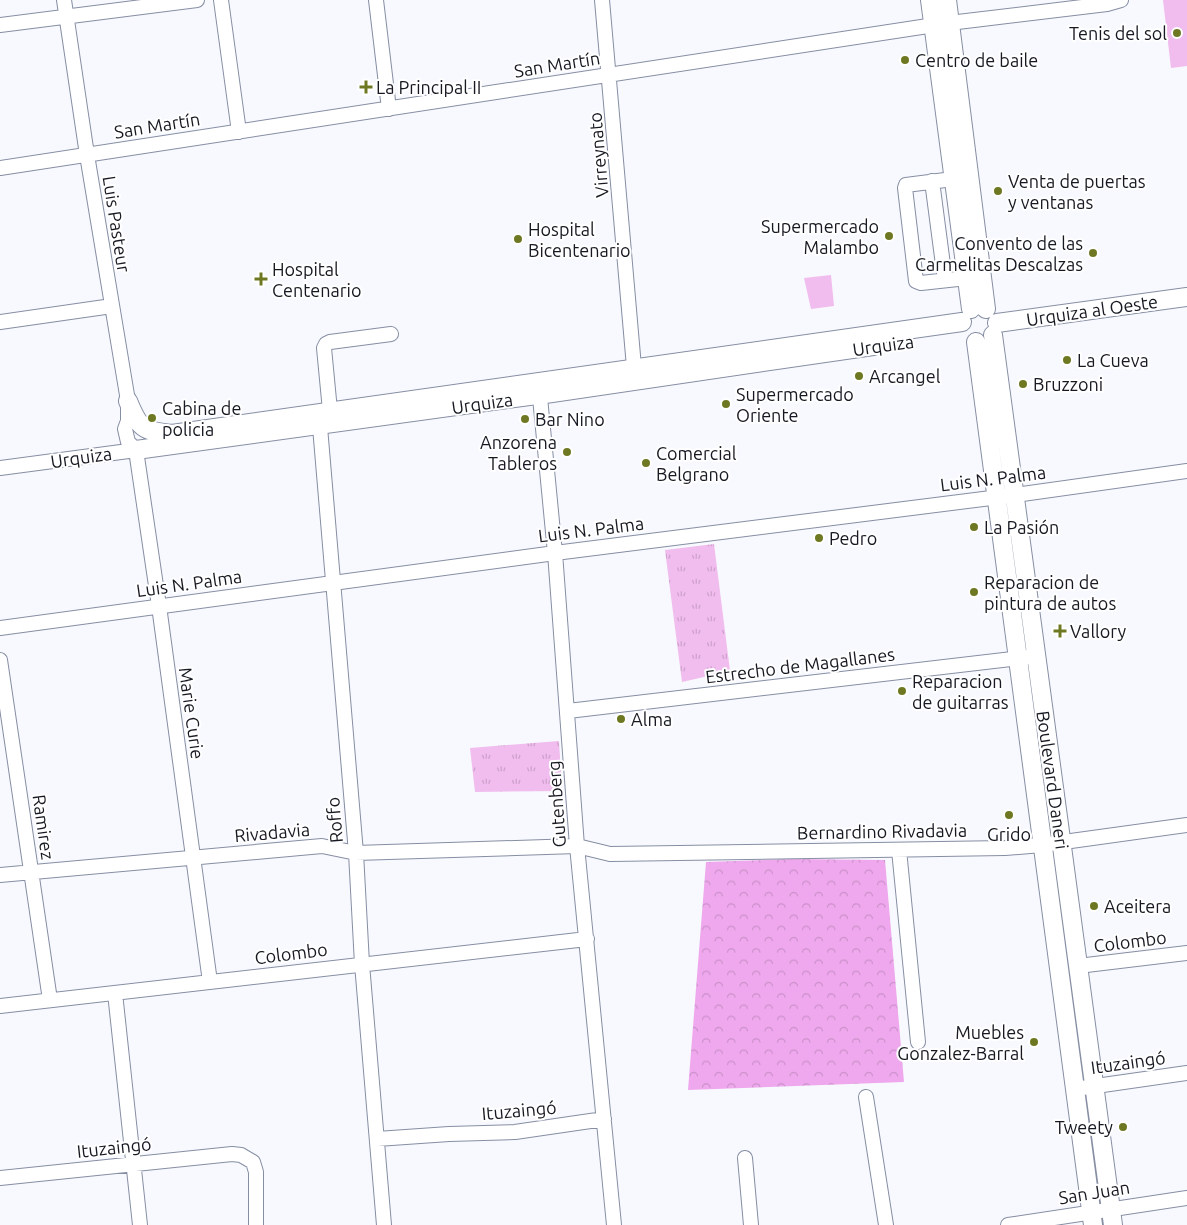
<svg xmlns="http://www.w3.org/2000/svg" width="1187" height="1225" font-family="Ubuntu,sans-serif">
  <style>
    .grass { fill: url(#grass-tufts) }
    .forest { fill: url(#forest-crowns) }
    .pitch { fill: #f1bcee }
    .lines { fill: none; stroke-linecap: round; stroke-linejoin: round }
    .minor-casing { stroke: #868ea3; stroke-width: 16 }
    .major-casing { stroke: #868ea3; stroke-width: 20 }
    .minor { stroke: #fff; stroke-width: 14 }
    .major { stroke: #fff; stroke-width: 18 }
    .poi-dot { fill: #6e7823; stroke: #fff; stroke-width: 2 }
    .labels { text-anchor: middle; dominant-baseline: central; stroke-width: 4; stroke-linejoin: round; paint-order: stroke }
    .poi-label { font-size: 18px; fill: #161921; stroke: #fff; text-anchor: start }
    .street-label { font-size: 18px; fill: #161921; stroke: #fff }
  </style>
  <defs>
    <pattern id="grass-tufts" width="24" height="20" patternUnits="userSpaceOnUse" patternTransform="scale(1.25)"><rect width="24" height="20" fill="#f1bcee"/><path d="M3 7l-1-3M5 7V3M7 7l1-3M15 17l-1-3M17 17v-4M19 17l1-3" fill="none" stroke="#cea1cc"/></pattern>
    <pattern id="forest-crowns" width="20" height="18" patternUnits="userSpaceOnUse" patternTransform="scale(1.25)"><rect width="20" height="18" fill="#efa8ed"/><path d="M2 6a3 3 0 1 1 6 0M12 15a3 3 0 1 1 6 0" fill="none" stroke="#cc90cb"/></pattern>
  </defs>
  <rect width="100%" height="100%" fill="#f7f9fe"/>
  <!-- grass -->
  <path class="grass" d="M714 544 730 671 682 682 665 550Z
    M559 741 562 791 475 792 470 748Z"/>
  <!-- forest -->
  <path class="forest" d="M791 859 885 860 904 1082 688 1090 706 862Z"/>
  <!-- pitch -->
  <path class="pitch" d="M1163 0H1187V66L1171 68Z
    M831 275 834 306 811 309 804 278Z"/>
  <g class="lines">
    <defs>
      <path id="minor" d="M64 0 87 155 128 401V421L125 429 128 442 136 450
        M221 0 239 132
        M376 0 389 109
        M602 0 634 367
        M0 25 197 0
        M0 168 941 24 1107 4 1121 0
        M953 179 906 185 905 188 916 281 921 283 967 278
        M932 181 945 280
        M0 322 112 306
        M539 387 555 553 577 846 614 1225
        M319 415 356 853 362 964 384 1225
        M331 421 324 348 326 344 330 342 391 334
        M136 450 159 606 210 982
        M0 468 136 450
        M0 628 555 553 1015 495 1187 471
        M0 660 50 1000
        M568 711 1037 656
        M899 850 918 1042
        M0 875 322 846 356 853 577 846 610 854 1005 848 1042 845 1187 825
        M1078 966 1187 953
        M115 993 140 1225
        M0 1006 587 939
        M1075 1089 1187 1073
        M866 1097 886 1225
        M377 1139 449 1134 515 1132 604 1119
        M745 1158 751 1225
        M0 1178 232 1154 241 1155 253 1162 256 1172V1225
        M1008 1225 1187 1198"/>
      <path id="major" d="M930 0 971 309
        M947 0 986 309
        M997 323 1187 297
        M993 335 1113 1225
        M976 342 1093 1225
        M128 401C139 428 142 431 172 434L962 322
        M136 450 552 393 873 346"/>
    </defs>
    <!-- minor casing -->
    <use href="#minor" class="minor-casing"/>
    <!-- major casing -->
    <use href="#major" class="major-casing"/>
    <!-- minor -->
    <use href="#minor" class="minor"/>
    <!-- major -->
    <use href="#major" class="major"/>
  </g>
  <!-- markers -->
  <g class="poi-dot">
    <circle cx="1177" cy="33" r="5"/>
    <circle cx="905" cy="60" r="5"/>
    <path d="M363.5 79.5h5v5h5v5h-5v5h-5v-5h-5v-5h5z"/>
    <circle cx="998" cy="191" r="5"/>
    <circle cx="889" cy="236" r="5"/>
    <circle cx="518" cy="239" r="5"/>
    <circle cx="1093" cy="253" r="5"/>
    <path d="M258.5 271.5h5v5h5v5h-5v5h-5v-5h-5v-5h5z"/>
    <circle cx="1067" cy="360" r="5"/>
    <circle cx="859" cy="376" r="5"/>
    <circle cx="1023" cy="384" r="5"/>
    <circle cx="726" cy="404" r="5"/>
    <circle cx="152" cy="418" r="5"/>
    <circle cx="525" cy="419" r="5"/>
    <circle cx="567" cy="452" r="5"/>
    <circle cx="646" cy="463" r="5"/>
    <circle cx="974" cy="527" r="5"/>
    <circle cx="819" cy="538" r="5"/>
    <circle cx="974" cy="592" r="5"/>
    <path d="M1057.5 623.5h5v5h5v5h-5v5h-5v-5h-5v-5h5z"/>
    <circle cx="902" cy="691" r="5"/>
    <circle cx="621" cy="719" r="5"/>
    <circle cx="1009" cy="815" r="5"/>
    <circle cx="1094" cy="906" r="5"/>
    <circle cx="1034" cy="1042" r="5"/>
    <circle cx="1123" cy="1127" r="5"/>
  </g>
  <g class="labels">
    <!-- poi labels -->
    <g class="poi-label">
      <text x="1167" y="33" text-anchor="end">Tenis del sol</text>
      <text x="915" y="60">Centro de baile</text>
      <text x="376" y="87">La Principal II</text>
      <text x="1008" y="181">Venta de puertas<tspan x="1008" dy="21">y ventanas</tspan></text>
      <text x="879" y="226" text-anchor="end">Supermercado<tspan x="879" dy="21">Malambo</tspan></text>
      <text x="528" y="229">Hospital<tspan x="528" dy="21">Bicentenario</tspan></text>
      <text x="1083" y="243" text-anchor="end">Convento de las<tspan x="1083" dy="21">Carmelitas Descalzas</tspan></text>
      <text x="272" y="269">Hospital<tspan x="272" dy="21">Centenario</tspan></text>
      <text x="1077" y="360">La Cueva</text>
      <text x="869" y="376">Arcangel</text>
      <text x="1033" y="384">Bruzzoni</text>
      <text x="736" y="394">Supermercado<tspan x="736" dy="21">Oriente</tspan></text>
      <text x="162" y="408">Cabina de<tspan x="162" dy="21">policia</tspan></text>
      <text x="535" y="419">Bar Nino</text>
      <text x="557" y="442" text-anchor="end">Anzorena<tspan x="557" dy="21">Tableros</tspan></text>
      <text x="656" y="453">Comercial<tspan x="656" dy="21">Belgrano</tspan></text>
      <text x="984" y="527">La Pasión</text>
      <text x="829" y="538">Pedro</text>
      <text x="984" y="582">Reparacion de<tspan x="984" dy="21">pintura de autos</tspan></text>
      <text x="1070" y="631">Vallory</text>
      <text x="912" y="681">Reparacion<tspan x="912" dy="21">de guitarras</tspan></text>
      <text x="631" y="719">Alma</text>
      <text x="1009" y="834" text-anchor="middle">Grido</text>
      <text x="1104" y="906">Aceitera</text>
      <text x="1024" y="1032" text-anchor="end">Muebles<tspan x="1024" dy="21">Gonzalez-Barral</tspan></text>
      <text x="1113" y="1127" text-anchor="end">Tweety</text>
    </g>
    <!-- street labels -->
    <g class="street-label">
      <text transform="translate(557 64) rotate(-9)">San Martín</text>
      <text transform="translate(157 125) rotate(-9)">San Martín</text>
      <text transform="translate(598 155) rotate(-95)">Virreynato</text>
      <text transform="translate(117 224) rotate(81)">Luis Pasteur</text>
      <text transform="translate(1092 310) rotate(-8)">Urquiza al Oeste</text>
      <text transform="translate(883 345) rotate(-8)">Urquiza</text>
      <text transform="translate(482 403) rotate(-8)">Urquiza</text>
      <text transform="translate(81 457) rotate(-8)">Urquiza</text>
      <text transform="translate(993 478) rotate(-7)">Luis N. Palma</text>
      <text transform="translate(591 529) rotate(-7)">Luis N. Palma</text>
      <text transform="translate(189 583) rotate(-8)">Luis N. Palma</text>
      <text transform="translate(800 665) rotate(-7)">Estrecho de Magallanes</text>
      <text transform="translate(192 713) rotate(82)">Marie Curie</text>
      <text transform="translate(1053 780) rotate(82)">Boulevard Daneri</text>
      <text transform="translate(556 804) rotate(-94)">Gutenberg</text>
      <text transform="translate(334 820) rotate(-95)">Roffo</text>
      <text transform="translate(44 827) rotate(82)">Ramirez</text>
      <text transform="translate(882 831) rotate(-1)">Bernardino Rivadavia</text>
      <text transform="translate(272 832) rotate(-5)">Rivadavia</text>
      <text transform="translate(1130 941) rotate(-7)">Colombo</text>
      <text transform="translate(291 953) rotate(-7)">Colombo</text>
      <text transform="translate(1128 1062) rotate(-8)">Ituzaingó</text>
      <text transform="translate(519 1110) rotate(-5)">Ituzaingó</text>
      <text transform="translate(114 1147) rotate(-6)">Ituzaingó</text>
      <text transform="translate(1094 1192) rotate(-9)">San Juan</text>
    </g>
  </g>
</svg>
